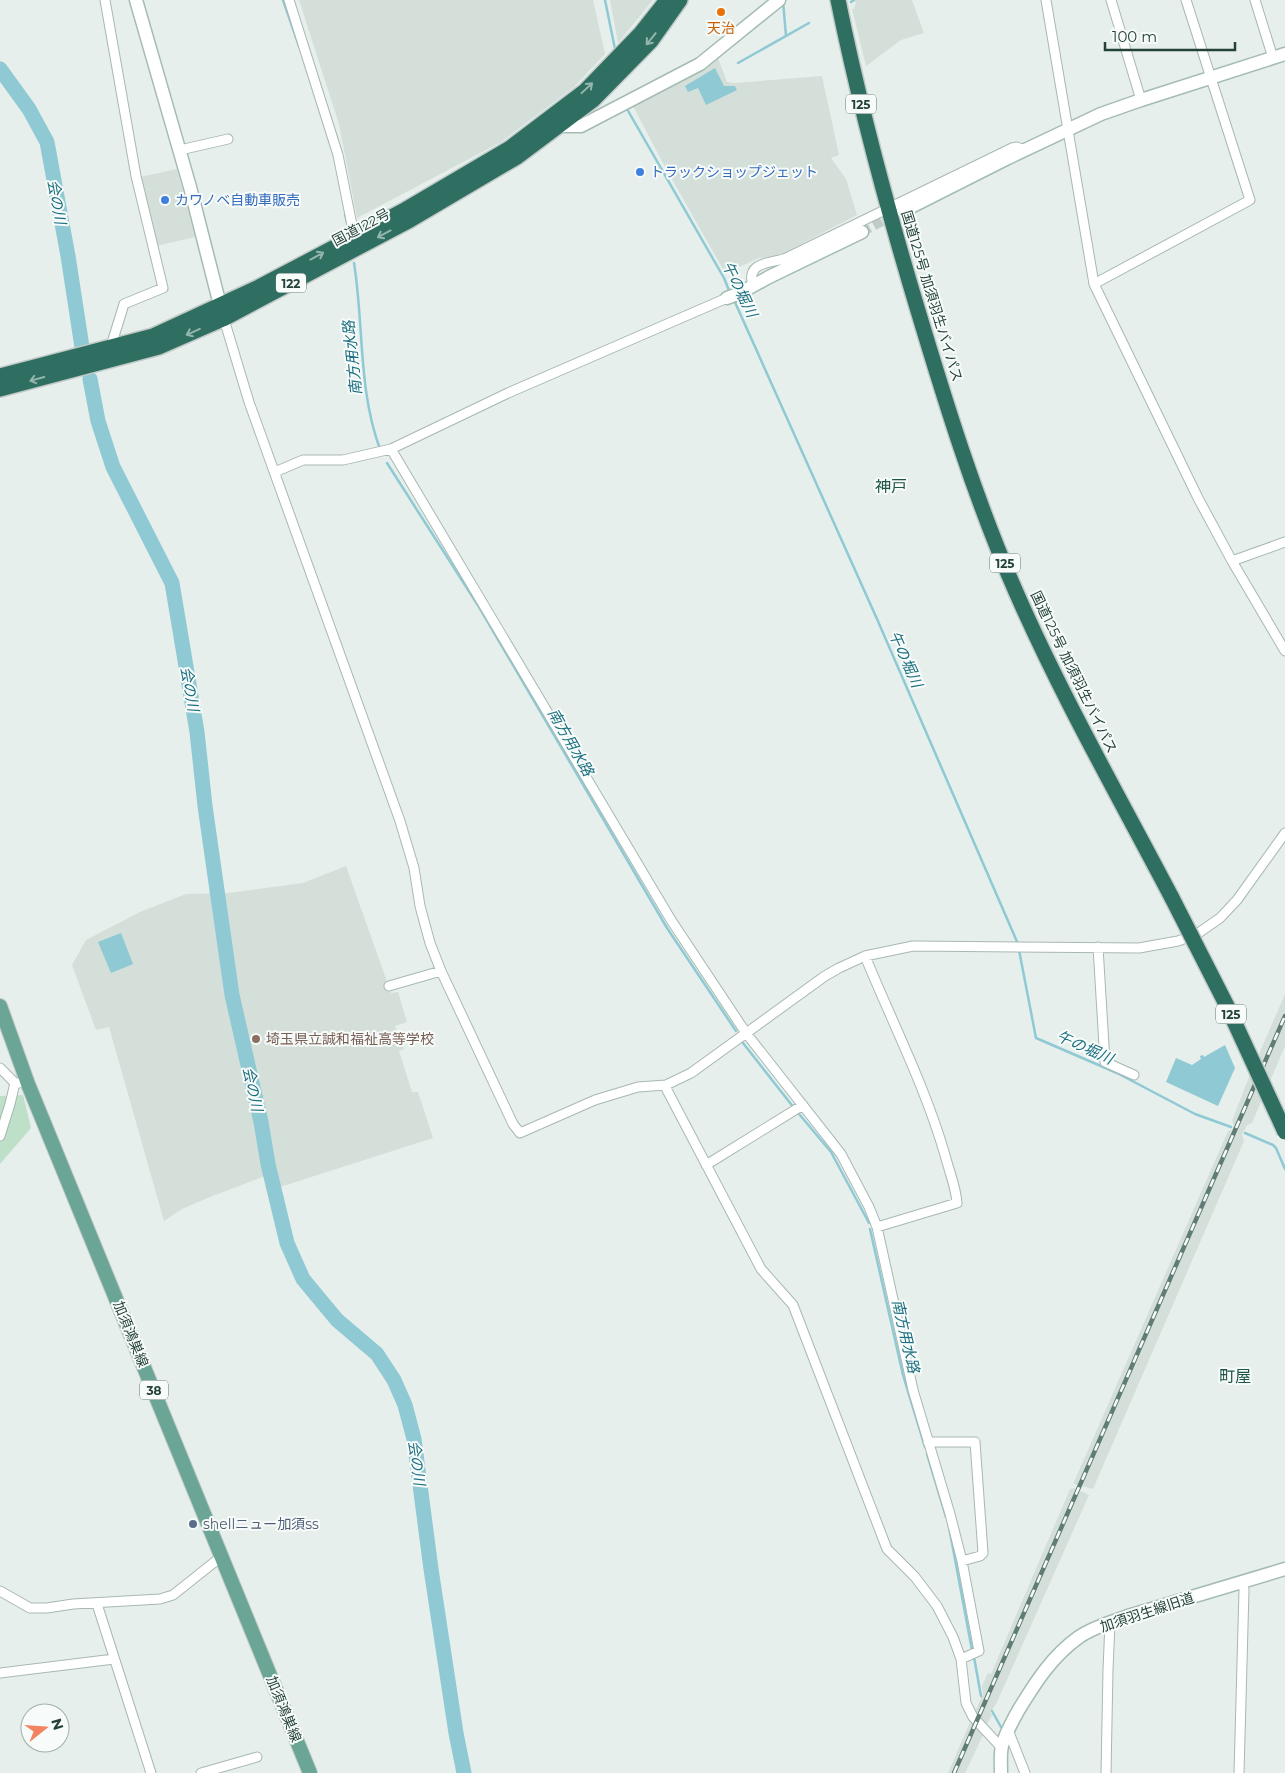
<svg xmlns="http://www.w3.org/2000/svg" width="1285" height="1773" font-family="Montserrat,'Noto Sans JP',sans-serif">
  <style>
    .built { fill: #d4dfda }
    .green { fill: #bfe0c8 }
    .water { fill: #8ec9d4 }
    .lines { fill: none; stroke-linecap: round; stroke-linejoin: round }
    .stream { stroke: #8ec9d4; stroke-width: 2.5 }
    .river { stroke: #8ec9d4; stroke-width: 15 }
    .street-tunnel { stroke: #bfccc8; stroke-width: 9; stroke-dasharray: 9 4.5; stroke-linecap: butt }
    .street-casing { stroke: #a8b8b2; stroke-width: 11 }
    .secondary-casing { stroke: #a4bbb3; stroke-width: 15 }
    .primary-casing { stroke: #c2cac8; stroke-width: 16 }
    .highway-casing { stroke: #c2cac8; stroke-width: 18 }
    .street { stroke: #fff; stroke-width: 9 }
    .secondary { stroke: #fff; stroke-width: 12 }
    .primary { stroke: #6aa596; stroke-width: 14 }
    .highway { stroke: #2f6f62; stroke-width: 15 }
    .rail-casing { stroke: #5f7d75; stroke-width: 4.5 }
    .rail { stroke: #f7fbf9; stroke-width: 2.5; stroke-dasharray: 8; stroke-linecap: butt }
    .highway-bridge-casing { stroke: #c2cac8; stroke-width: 18; stroke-linecap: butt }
    .highway-bridge { stroke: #2f6f62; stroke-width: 15 }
    .oneway { stroke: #93b5ae }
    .food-dot { fill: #e8710a; stroke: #f7fbf9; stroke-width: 2 }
    .shop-dot { fill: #3f7fe0; stroke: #f7fbf9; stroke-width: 2 }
    .education-dot { fill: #8d6e63; stroke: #f7fbf9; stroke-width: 2 }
    .service-dot { fill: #5c6f8a; stroke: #f7fbf9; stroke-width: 2 }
    .labels { text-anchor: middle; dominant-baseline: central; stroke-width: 4; stroke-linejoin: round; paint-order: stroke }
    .shield { fill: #f7fbf9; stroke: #637a73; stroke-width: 1 }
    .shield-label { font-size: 12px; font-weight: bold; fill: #24423a }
    .food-label { font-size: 14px; fill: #c56008; stroke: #f7fbf9 }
    .shop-label { font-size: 14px; fill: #366cbe; stroke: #f7fbf9; text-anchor: start }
    .street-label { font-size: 14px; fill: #24423a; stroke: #f7fbf9 }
    .education-label { font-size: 14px; fill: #785e54; stroke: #f7fbf9; text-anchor: start }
    .service-label { font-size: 14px; fill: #4e5e75; stroke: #f7fbf9; text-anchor: start }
    .water-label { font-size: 15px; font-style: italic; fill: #1c6f80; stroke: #f7fbf9 }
    .quarter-label { font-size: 16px; fill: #1f5548; stroke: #f7fbf9 }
  </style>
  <rect width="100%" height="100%" fill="#e6efeb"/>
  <!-- built -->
  <path class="built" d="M299 0H593L605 54 574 87 501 142 357 218 339 124Z
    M610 0H653L618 43Z
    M854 0H912L924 33 901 40 866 66 852 9H854L856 3Z
    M718 58 727 82 735 83 822 76 839 155 831 158 846 179 857 215 776 257 759 258 730 271H724L665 167 633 106 672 86Z
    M177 169 195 237 156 246 140 177Z
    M346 866 391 993 398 992 407 1022 395 1026 404 1049 399 1051 412 1092H418L433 1138 280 1187 276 1172 210 1197 182 1209 164 1221 109 1027 96 1030 72 965 86 940 140 912 186 894 229 893 303 883Z
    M1285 994V1046L1252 1123 1247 1125 1242 1135 1244 1141 1093 1489 1074 1484V1482L1228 1131 1232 1130 1234 1125 1232 1121 1247 1082Z
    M1074 1488 1089 1495 997 1702 990 1713 992 1715 986 1726 974 1714 983 1694 982 1686 988 1673 991 1674 1070 1489Z
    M971 1720 984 1733 965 1773H948Z"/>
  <!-- green -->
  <path class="green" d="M23 1095 31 1128 0 1164V1096Z"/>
  <!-- water -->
  <path class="water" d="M715 68 724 86H735L737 90 706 105 698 88 688 92 685 86Z
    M121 933 133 964 111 973 98 942Z
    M1225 1045 1235 1068 1218 1106 1166 1082 1176 1058 1192 1065 1201 1059 1200 1056 1203 1055 1204 1057Z"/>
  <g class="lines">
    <!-- stream -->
    <path class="stream" d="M283 0 299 46
      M605 0 615 49
      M783 1 786 36
      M851 2 854 0
      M738 63 809 23
      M627 109 724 278 730 293
      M345 214 348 227
      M354 263C364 325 358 390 380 449
      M734 300 877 619 1018 944
      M387 463 479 607 667 928 736 1031
      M1019 950 1036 1038 1117 1073 1195 1114 1231 1127
      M743 1043 794 1108
      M799 1114 831 1152 869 1223
      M1245 1133 1273 1145 1276 1148 1285 1169
      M870 1229 903 1375 925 1447
      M927 1454 946 1517
      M949 1527 972 1650
      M974 1657 981 1696
      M992 1711 1001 1727"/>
    <!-- river -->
    <path class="river" d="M0 69 29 109 47 142 68 256 82 347
      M90 379 98 421 113 467 172 583 197 732 205 806 232 995 261 1122 268 1164 287 1243 303 1279 337 1320 377 1354 394 1380 405 1405 414 1439 431 1569 456 1733 464 1773"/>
    <!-- street-tunnel -->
    <path class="street-tunnel" d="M862 232 895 215"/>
    <defs>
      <path id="street" d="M105 0 136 176 163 288 124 304 111 346
        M289 0 338 155 352 225 356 236
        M1046 0 1094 284 1198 498 1232 561 1285 651
        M1111 0 1141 100
        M1255 0 1273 58
        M180 150 228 139
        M1094 284 1250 200 1186 0
        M753 286C746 263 767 263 784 259L1012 148 1017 147 1024 150
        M223 316 249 402 400 821 414 868 420 906 430 943 441 971 513 1124 520 1133 595 1100 638 1087 666 1085 691 1073 825 976 839 968 865 956 913 946 1139 948 1178 941 1197 934 1220 918 1237 900 1285 833
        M391 449 671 920 746 1033 841 1154 869 1207 877 1227 913 1390 950 1514 962 1561 979 1651 961 1659
        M275 472 303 460H343L391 449 508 393 727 298
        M1232 561 1285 542
        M1098 947 1105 1062 1134 1075
        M865 956C892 1022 925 1086 945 1155 949 1171 956 1187 957 1203L877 1227
        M389 986 441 971
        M0 1068 15 1083H19
        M666 1085 667 1090 761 1269 793 1305 887 1549 915 1577 937 1606 953 1637 961 1659 966 1703 973 1717 1001 1747
        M0 1136 10 1104 15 1083
        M706 1165 803 1105
        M928 1442H975L983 1553 980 1556 962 1561
        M0 1591 30 1608H47L73 1604 160 1599 173 1595 222 1556
        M97 1604 151 1773
        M0 1673 114 1659
        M1008 1730 1025 1773
        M201 1773 257 1757
        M1106 1773 1108 1670 1110 1622
        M1239 1773 1244 1590 1243 1583"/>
      <path id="secondary" d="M136 0 190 187 220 305
        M555 123 560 126H581L700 64 779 0
        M903 211 1008 158 1101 114 1141 100 1285 54
        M727 298 740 293 769 277 862 232
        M1001 1773C1001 1764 1000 1754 1002 1746 1005 1734 1012 1722 1018 1711 1035 1683 1052 1656 1079 1637 1093 1627 1112 1622 1128 1616L1285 1569"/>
      <path id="primary" d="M0 1006 28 1084 310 1773"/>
      <path id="highway" d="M838 0C859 103 886 204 916 304 945 401 975 499 1016 592 1062 697 1119 797 1172 898
        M0 376 153 336 259 287 403 211 510 148 585 91 641 33 667 0
        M0 389 159 347 223 319 410 220 517 157 593 100 651 41 680 0"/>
    </defs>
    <!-- street casing -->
    <use href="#street" class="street-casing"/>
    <!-- secondary casing -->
    <use href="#secondary" class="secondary-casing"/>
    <!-- primary casing -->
    <use href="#primary" class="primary-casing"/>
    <!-- highway casing -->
    <use href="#highway" class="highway-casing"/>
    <!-- street -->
    <use href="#street" class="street"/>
    <!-- secondary -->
    <use href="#secondary" class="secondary"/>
    <!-- primary -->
    <use href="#primary" class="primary"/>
    <!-- highway -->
    <use href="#highway" class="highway"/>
    <defs>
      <path id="rail" d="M954 1773 1285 1016"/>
    </defs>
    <!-- rail casing -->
    <use href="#rail" class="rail-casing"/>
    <!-- rail -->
    <use href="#rail" class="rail"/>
    <defs>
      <path id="highway-bridge" d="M1172 898 1227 1006 1285 1132"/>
    </defs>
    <!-- highway-bridge casing -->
    <use href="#highway-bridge" class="highway-bridge-casing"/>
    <!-- highway-bridge -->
    <use href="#highway-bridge" class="highway-bridge"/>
  </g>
  <!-- one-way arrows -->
  <defs><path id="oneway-shaft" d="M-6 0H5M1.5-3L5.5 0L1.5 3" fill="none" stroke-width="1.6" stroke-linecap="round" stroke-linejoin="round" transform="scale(1.25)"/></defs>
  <g class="oneway">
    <use href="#oneway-shaft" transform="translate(651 39) rotate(129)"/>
    <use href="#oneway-shaft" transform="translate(587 88) rotate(-43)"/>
    <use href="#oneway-shaft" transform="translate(384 234) rotate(152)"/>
    <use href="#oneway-shaft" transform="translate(317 256) rotate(-28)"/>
    <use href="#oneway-shaft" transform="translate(193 332) rotate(156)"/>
    <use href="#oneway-shaft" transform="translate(37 379) rotate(165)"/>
  </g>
  <!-- markers -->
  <circle class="food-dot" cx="721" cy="12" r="5"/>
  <g class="shop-dot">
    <circle cx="640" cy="172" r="5"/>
    <circle cx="165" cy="200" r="5"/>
  </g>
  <circle class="education-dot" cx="256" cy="1039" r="5"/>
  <circle class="service-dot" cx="193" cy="1524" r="5"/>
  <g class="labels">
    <!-- shield labels -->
    <g class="shield">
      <rect x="846" y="94.5" width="30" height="19" rx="4"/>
      <rect x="276" y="273.5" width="30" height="19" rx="4"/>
      <rect x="990" y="553.5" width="30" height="19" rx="4"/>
      <rect x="1216" y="1004.5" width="30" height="19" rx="4"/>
      <rect x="140" y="1380.5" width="28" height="19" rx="4"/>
    </g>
    <g class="shield-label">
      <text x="861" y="104">125</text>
      <text x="291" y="283">122</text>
      <text x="1005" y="563">125</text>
      <text x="1231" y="1014">125</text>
      <text x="154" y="1390">38</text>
    </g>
    <!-- food labels -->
    <g class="food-label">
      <text x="721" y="28">天治</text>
    </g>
    <!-- shop labels -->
    <g class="shop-label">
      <text x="650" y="172">トラックショップジェット</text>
      <text x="175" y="200">カワノベ自動車販売</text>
    </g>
    <!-- street labels -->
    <g class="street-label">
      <text transform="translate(361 227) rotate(-28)">国道122号</text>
      <text transform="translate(932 296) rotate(73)">国道125号 加須羽生バイパス</text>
      <text transform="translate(1074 672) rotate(64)">国道125号 加須羽生バイパス</text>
      <text transform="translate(131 1334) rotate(68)">加須鴻巣線</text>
      <text transform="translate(1147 1612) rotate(-18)">加須羽生線旧道</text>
      <text transform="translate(284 1709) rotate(68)">加須鴻巣線</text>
    </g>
    <!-- education labels -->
    <g class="education-label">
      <text x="266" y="1039">埼玉県立誠和福祉高等学校</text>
    </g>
    <!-- service labels -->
    <g class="service-label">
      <text x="203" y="1524">shellニュー加須ss</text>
    </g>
    <!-- water labels -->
    <g class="water-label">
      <text transform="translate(57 202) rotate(80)">会の川</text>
      <text transform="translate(740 289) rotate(64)">午の堀川</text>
      <text transform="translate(352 358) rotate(-96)">南方用水路</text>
      <text transform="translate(906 659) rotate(66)">午の堀川</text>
      <text transform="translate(190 689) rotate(80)">会の川</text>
      <text transform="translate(571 742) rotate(60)">南方用水路</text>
      <text transform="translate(1085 1047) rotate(24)">午の堀川</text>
      <text transform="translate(253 1089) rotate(78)">会の川</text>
      <text transform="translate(906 1336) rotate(77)">南方用水路</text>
      <text transform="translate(417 1463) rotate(82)">会の川</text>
    </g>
    <!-- quarter labels -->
    <g class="quarter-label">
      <text x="891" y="486">神戸</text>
      <text x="1235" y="1376">町屋</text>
    </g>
  </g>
  <!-- north arrow -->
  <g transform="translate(45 1728) rotate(73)"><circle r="24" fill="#f7fbf9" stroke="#a3b1ad"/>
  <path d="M0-4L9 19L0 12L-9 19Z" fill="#f4845f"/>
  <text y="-8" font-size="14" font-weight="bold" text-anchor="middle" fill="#24423a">N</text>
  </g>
  <!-- scale -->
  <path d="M1105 42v8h130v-8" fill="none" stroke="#24423a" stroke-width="2.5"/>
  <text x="1112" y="42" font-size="15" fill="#24423a" stroke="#f7fbf9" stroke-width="4" paint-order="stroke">100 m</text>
</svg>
